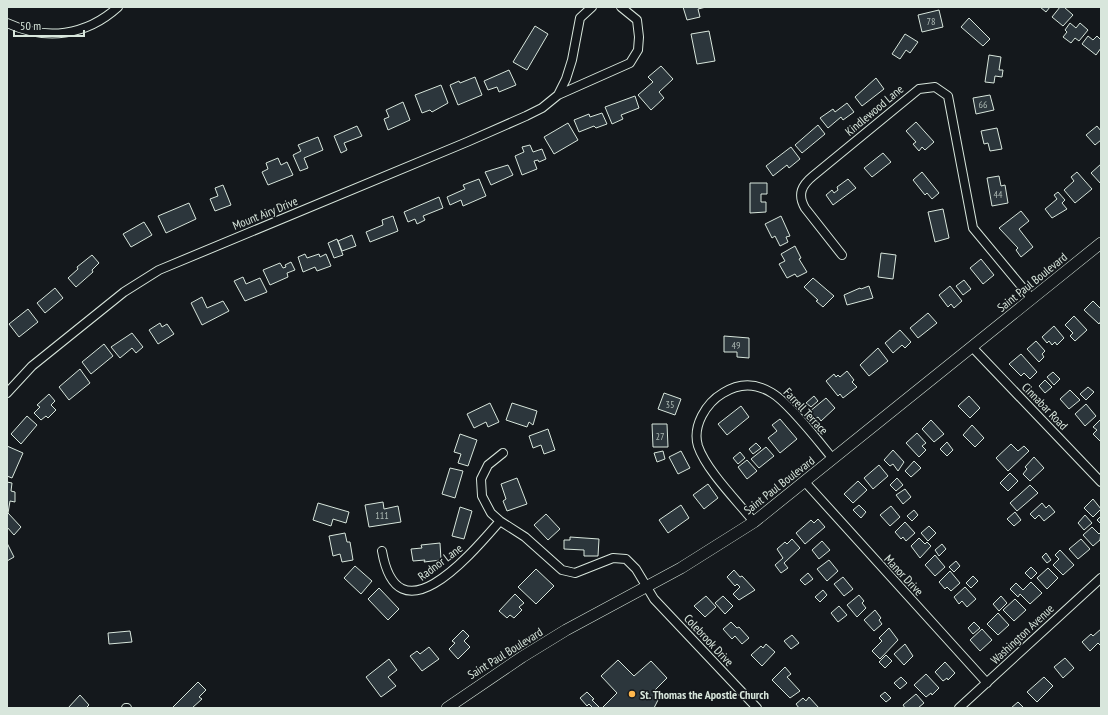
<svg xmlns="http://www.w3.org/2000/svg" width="1108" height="715" font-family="'PT Sans Narrow',sans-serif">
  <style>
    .building { fill: #2c363c; stroke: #d8e6dc }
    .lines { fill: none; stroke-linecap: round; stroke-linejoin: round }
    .minor-casing { stroke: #d8e6dc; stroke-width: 10 }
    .tertiary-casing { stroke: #d8e6dc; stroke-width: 12 }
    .minor { stroke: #14181c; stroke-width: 8 }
    .tertiary { stroke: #14181c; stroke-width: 11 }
    .poi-dot { fill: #ffb74d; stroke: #14181c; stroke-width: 1.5 }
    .labels { text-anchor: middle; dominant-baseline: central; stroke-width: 3; stroke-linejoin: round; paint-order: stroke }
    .number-label { font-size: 10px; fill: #adbab4 }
    .street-label { font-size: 12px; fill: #d8e6dc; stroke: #14181c }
    .poi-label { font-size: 12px; font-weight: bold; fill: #d8e6dc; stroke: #14181c; text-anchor: start }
  </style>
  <rect width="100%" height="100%" fill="#14181c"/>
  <!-- building -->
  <path class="building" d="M683 7H706L698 9 700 17 687 20Z
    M1040 7H1050L1046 12Z
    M1060 7H1064L1073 15 1063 26 1052 17Z
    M939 10 943 27 922 32 918 15Z
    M969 18 990 39 983 46 961 27Z
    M1070 23 1076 28 1080 23 1088 30 1079 41 1075 38 1071 43 1063 37 1067 32 1065 30Z
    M535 26 548 34 527 70 513 62Z
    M709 31 715 61 697 64 691 34Z
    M905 34 918 42 910 53 906 50 900 59 892 54Z
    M1088 36 1093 40 1097 36 1101 40V48L1096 55 1082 44Z
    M989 55 1001 57 999 70H1003L1002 77 995 76 994 83 985 82Z
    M661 66 673 79 659 92 664 98 651 110 638 95 653 82 648 77Z
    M509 70 516 85 499 92 497 87 488 90 484 81Z
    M475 77 482 95 458 105 450 85 459 81 460 83Z
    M876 78 884 89 862 106 855 97Z
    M441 85 448 103 432 112 430 110 422 113 415 95Z
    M990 95 994 110 976 114 973 98Z
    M635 96 639 108 621 115 623 119 612 124 605 107Z
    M403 102 410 120 388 130 384 119 389 117 386 110Z
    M847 103 854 112 843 120 841 117 828 128 820 118 833 109 835 112Z
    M602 113 607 124 596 128 594 126 579 132 574 120 589 114 590 117Z
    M916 122 934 142 925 150 922 147 919 151 913 144 916 142 906 131Z
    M568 123 578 140 554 154 544 137Z
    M818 125 825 134 802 153 795 145Z
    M357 126 362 136 344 143 347 150 341 153 334 136Z
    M1097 126 1101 131V140L1095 145 1086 135Z
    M997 128 1002 149 990 151 988 143 984 144 981 131Z
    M318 137 323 150 304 158 308 168 300 171 293 155 301 151 298 145Z
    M530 145 533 152 542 149 546 159 539 162 538 160 534 161 537 169 522 175 515 156 524 152 522 147Z
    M791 147 800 159 789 168 787 165 773 176 766 166Z
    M883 153 891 162 872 177 864 168Z
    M278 158 281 165 287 162 293 175 268 185 262 172 268 169 266 163Z
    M1101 164V184L1091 173Z
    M508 165 513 175 491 185 485 172Z
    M922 172 939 193 932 199 927 193 925 195 913 180Z
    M1077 172 1092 189 1075 203 1064 190 1074 181 1071 177Z
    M999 176 1001 186 1005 185 1008 203 992 206 987 178Z
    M479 179 486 196 463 206 461 200 450 205 447 197 465 189 463 185Z
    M848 179 856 188 833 205 826 195 832 190 834 193 838 190 837 187Z
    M750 183H767V194H761V202H766V212L750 213Z
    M223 185 231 205 215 211 210 199 218 196 215 188Z
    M1058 192 1065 200 1062 203 1067 209 1052 218 1045 209 1057 199 1054 195Z
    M439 197 443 208 423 216 425 220 417 224 415 219 408 222 404 212Z
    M189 203 196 219 166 233 158 216Z
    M943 209 949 238 935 242 928 212Z
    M1021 211 1029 221 1019 229 1033 247 1021 257 1016 250 1018 248 999 228Z
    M393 216 398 231 370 242 366 232 383 225 382 220Z
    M781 216 790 236 786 237 788 242 780 246 775 236 772 238 765 224Z
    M144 222 152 235 131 247 123 234Z
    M352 235 356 246 342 251 338 241Z
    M337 239 343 255 334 258 328 243Z
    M795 246 801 258 799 259 807 272 797 277 795 274 787 278 779 264 785 261 781 254Z
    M881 253 896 255 893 279 878 277Z
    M305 254 307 258 319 254 320 257 326 254 331 266 317 271 315 267 303 272 298 257Z
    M92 255 99 263 92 270 93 272 76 287 68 278 78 269 77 267Z
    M981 259 994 275 983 284 970 268Z
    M291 262 295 270 287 273 288 277 270 285 263 270 280 263 283 268 286 267 285 265Z
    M243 277 246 284 260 278 267 292 245 301 234 281Z
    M813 278 834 296 823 307 816 301 818 300 804 287Z
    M964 280 971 289 963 295 956 286Z
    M869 286 873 298 847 305 844 295 860 288 861 289Z
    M950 286 962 301 954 308 951 304 948 307 939 295Z
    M55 288 63 298 45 313 37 303Z
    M202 297 207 308 223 301 229 311 202 325 191 303Z
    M1093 301 1101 309V321L1099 324 1084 310Z
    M28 309 38 322 19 337 9 324Z
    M928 313 937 323 918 338 910 328Z
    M1074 316 1087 330 1075 341 1070 336 1073 333 1065 325Z
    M160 323 162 327 167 324 174 334 158 344 149 330Z
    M1054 326 1064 338 1057 345 1055 342 1052 345 1049 341 1047 343 1042 337Z
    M900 330 911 342 905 348 902 345 893 353 885 343Z
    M132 333 143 347 136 353 132 348 120 358 111 347Z
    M724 336 749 338V358L737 357V352H724Z
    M1036 341 1045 351 1042 354 1044 357 1039 362 1027 349Z
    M104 344 113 356 91 374 82 362Z
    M878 348 888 361 869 376 860 365Z
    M1021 354 1037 372 1030 379 1024 373 1021 376 1009 364Z
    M80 369 90 383 69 400 59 387Z
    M847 371 854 380 852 382 857 387 843 398 840 394 838 396 826 381 834 374 836 377 838 375 840 377Z
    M1053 372 1060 379 1054 385 1047 377Z
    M1045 380 1052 387 1045 393 1039 386Z
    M1088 387 1094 392 1086 400 1080 394Z
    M1070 390 1080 400 1069 409 1060 399Z
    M664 393 681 399 675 415 658 409Z
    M49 394 55 401 51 405 56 410 48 418 46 416 41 420 34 413 40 407 37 405Z
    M814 396 818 401 811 407 806 403Z
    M969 396 980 408 970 418 958 406Z
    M826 398 835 408 821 421 818 417 815 419 809 412Z
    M490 403 499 422 488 427 486 422 474 428 467 414Z
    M512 403 537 411 533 425 529 422 527 427 506 420Z
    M1086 404 1096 416 1085 426 1075 414Z
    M741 406 749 417 727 435 718 424Z
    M27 416 37 425 21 444 11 434Z
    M780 419 797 439 780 453 768 438 777 431 772 425Z
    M1101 419V440L1100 441 1093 434 1097 430 1093 427Z
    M931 420 944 434 934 442 922 429Z
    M652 424H667L668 447H653Z
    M972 425 984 438 975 447 963 435Z
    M548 429 555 450 544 454 541 445 533 448 529 436Z
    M917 433 926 443 922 446 926 450 919 457 906 443Z
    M460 434 477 440 468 466 458 463 461 454 454 452Z
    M947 442 953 450 947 456 940 449Z
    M756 443 761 448 753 454 749 449Z
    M1011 444 1018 451 1024 446 1029 451 1008 471 996 458Z
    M7 446 23 453 12 478 7 476Z
    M766 447 774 456 759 468 751 459Z
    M893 450 904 462 898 471 893 464 890 466 884 460Z
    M663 451 665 459 657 462 654 453Z
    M681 451 690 468 678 474 669 457Z
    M740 452 745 458 738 464 733 458Z
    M1034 457 1044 468 1030 481 1023 474 1027 469 1025 467Z
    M747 460 757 471 747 479 738 467Z
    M914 461 921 468 911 477 905 471Z
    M879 465 888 476 873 489 864 478Z
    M450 468 463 471 455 498 442 494Z
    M1010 473 1018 481 1008 491 1000 483Z
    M517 478 527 504 507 511 503 501 506 499 501 484Z
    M897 478 903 485 896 491 890 485Z
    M858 481 867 490 853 503 844 494Z
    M7 482 12 483 11 491 15 492V502L10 501 8 513 21 527 14 535 7 527Z
    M708 484 718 498 704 509 693 495Z
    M1030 485 1038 493 1017 511 1010 503Z
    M905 489 911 497 903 504 896 495Z
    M1093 499 1101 509 1093 517 1084 508Z
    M383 502 384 509 398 506 401 522 369 527 365 505Z
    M318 503 349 512 346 523 333 519 331 526 313 520Z
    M1042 503 1046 508 1049 505 1055 512 1044 521 1039 515 1035 519 1030 514Z
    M681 505 689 518 668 533 659 520Z
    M859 505 866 512 861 518 853 510Z
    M891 506 900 517 890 526 880 515Z
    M460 507 472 511 464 539 452 536Z
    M914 510 918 515 912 521 907 516Z
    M1015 512 1021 520 1014 526 1007 519Z
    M546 514 560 529 548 540 534 525Z
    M1085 515 1092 523 1084 530 1078 523Z
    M1101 516V524L1097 520Z
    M818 519 825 527 805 544 796 533 811 520 814 523Z
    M905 522 915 533 906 541 903 537 901 539 895 532Z
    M929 526 936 533 928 541 921 533Z
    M1092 527 1099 534 1101 532 1100 540 1093 546 1083 535Z
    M345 533 347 542H350L353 560 342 562 340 554 333 556 329 536Z
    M570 537 599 539 598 556H584V550L564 549V540H570Z
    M919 538 925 544 927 542 931 546 920 558 911 546Z
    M792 539 800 548 784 563 788 568 781 573 775 565 783 558 777 549 785 542 787 544Z
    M1081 539 1090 549 1078 559 1069 549Z
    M822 541 830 550 819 559 812 550Z
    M7 543 14 557 7 561Z
    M440 543 441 560 424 562 425 560 413 561 411 549 422 548 421 545Z
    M942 544 946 549 939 556 935 550Z
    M1060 550 1074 565 1063 575 1053 565 1059 559 1055 555Z
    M1046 553 1051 560 1047 563 1042 557Z
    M935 555 945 567 935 576 925 565Z
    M829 560 838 571 827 581 817 569Z
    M956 561 960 566 954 572 949 567Z
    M355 566 372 581 361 594 344 578Z
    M1031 567 1037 573 1031 579 1025 573Z
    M1048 568 1058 578 1047 589 1037 578Z
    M536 569 554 586 536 604 518 587Z
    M734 570 740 577 742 576 755 590 739 600 733 594 740 587 737 584 735 586 727 577Z
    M950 571 960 583 951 591 947 587 945 589 939 582Z
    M808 573 813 579 805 585 800 580Z
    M973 576 978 581 971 588 966 583Z
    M843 577 853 589 844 596 834 584Z
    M1031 582 1042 593 1030 604 1020 594 1018 597 1010 589 1016 583 1023 590Z
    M965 587 976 599 967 607 962 601 959 604 954 597Z
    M379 588 399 609 388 620 368 599Z
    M823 590 827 595 820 602 815 597Z
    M515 594 524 603 519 607 522 610 514 618 510 615 507 618 499 611Z
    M859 595 864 601 862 603 866 608 857 617 847 605Z
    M706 596 716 607 705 617 694 606Z
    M723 596 733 606 725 614 715 603Z
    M1001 596 1007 603 999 611 993 604Z
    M1015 599 1026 610 1014 621 1003 610Z
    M839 606 847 615 838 622 831 613Z
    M875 610 881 618 879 620 882 624 874 631 864 620Z
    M998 613 1009 625 998 635 987 624Z
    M731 622 737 628 739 627 749 638 742 644 735 636 732 639 723 629Z
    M974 622 980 628 973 634 968 628Z
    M889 628 898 640 880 659 872 651 882 641 879 638Z
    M982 629 992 640 980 651 970 640Z
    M1101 629V646L1098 643 1090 651 1082 642 1091 634 1093 636Z
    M463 630 469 636 464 641 470 647 458 659 449 649 455 643 452 641Z
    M130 631 132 642 109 644 108 633Z
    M792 635 799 643 791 649 784 641Z
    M766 644 775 652 762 666 751 655 761 646 763 648Z
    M905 644 913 656 904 665 894 654Z
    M429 647 439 659 422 671 410 656 417 651 420 654Z
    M886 655 892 661 885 668 879 662Z
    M1065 658 1074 668 1063 678 1054 667Z
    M389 659 397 670 388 677 396 686 381 697 366 677Z
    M618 660 634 676 651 661 667 678 655 690 656 693 655 697 658 700 654 708H602L617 693 601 676Z
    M945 662 955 673 948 680 947 678 943 681 935 672Z
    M785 667 791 674 787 677 800 691 790 698 772 680Z
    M926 674 939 688 932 695 931 693 926 697 914 685Z
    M901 677 907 683 900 689 894 683Z
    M1044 677 1053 686 1037 702 1027 692Z
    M198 682 206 690 199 697 202 699 192 708H172Z
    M587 692 594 699 592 700 600 708H593L589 704 587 706 580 698Z
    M885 692 891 698 886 702 880 696Z
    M916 694 924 703 918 708H905L903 705Z
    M80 695 89 705 86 708H68Z
    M809 697 819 708H799L796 704 803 698 806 701Z
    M1018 702 1024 708H1011Z"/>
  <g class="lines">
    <defs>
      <path id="minor" d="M7 23C46 41 86 36 118 7
        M558 95 566 79 572 60 580 18 592 7
        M842 255 805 208C797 194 802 185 813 176L919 89 935 87 948 96 973 228 1032 299
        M972 347 1101 482
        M7 393 32 366 124 292 159 270 467 142 526 116 542 108 558 95 630 63 638 50 639 37 637 20 621 7
        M503 453 488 465 481 479 482 496 491 513 500 521 525 537 562 570 575 573 613 558 626 559 636 569 654 599 757 708
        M805 482 987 683
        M754 522C738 502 706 470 698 446 692 426 706 403 723 393 739 383 756 383 772 393 789 403 819 442 833 459
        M382 551C398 642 472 553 500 521
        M126 708H127
        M959 708 1101 578"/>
      <path id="tertiary" d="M447 708 522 657 566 630 681 568 754 522 1101 243"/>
    </defs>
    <!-- minor casing -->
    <use href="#minor" class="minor-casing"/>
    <!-- tertiary casing -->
    <use href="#tertiary" class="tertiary-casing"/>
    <!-- minor -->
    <use href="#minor" class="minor"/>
    <!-- tertiary -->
    <use href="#tertiary" class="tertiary"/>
  </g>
  <!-- markers -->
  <circle class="poi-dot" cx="632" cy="694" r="4"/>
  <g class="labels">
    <!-- number labels -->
    <g class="number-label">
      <text x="931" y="21">78</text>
      <text x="983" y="104">66</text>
      <text x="998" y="194">44</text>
      <text x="736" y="345">49</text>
      <text x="670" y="404">35</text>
      <text x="660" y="436">27</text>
      <text x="382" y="515">111</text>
    </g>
    <!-- street labels -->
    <g class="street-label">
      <text transform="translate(874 110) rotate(-40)">Kindlewood Lane</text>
      <text transform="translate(265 213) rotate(-22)">Mount Airy Drive</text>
      <text transform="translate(1032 282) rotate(-39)">Saint Paul Boulevard</text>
      <text transform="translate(1045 406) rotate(46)">Cinnabar Road</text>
      <text transform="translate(806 411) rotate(47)">Farrell Terrace</text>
      <text transform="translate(779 485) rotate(-38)">Saint Paul Boulevard</text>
      <text transform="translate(440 562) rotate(-37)">Radnor Lane</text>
      <text transform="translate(904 575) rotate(47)">Manor Drive</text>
      <text transform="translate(1022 634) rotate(-43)">Washington Avenue</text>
      <text transform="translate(709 640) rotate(47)">Colebrook Drive</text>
      <text transform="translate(505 653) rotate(-32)">Saint Paul Boulevard</text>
    </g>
    <!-- poi labels -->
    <g class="poi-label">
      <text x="640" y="694">St. Thomas the Apostle Church</text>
    </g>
  </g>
  <!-- border -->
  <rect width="1108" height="715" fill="none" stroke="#d8e6dc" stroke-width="16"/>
  <!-- scale -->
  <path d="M14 30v6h70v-6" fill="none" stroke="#d8e6dc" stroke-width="2"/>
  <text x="20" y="30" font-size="12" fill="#d8e6dc" stroke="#14181c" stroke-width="3" paint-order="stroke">50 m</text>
</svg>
